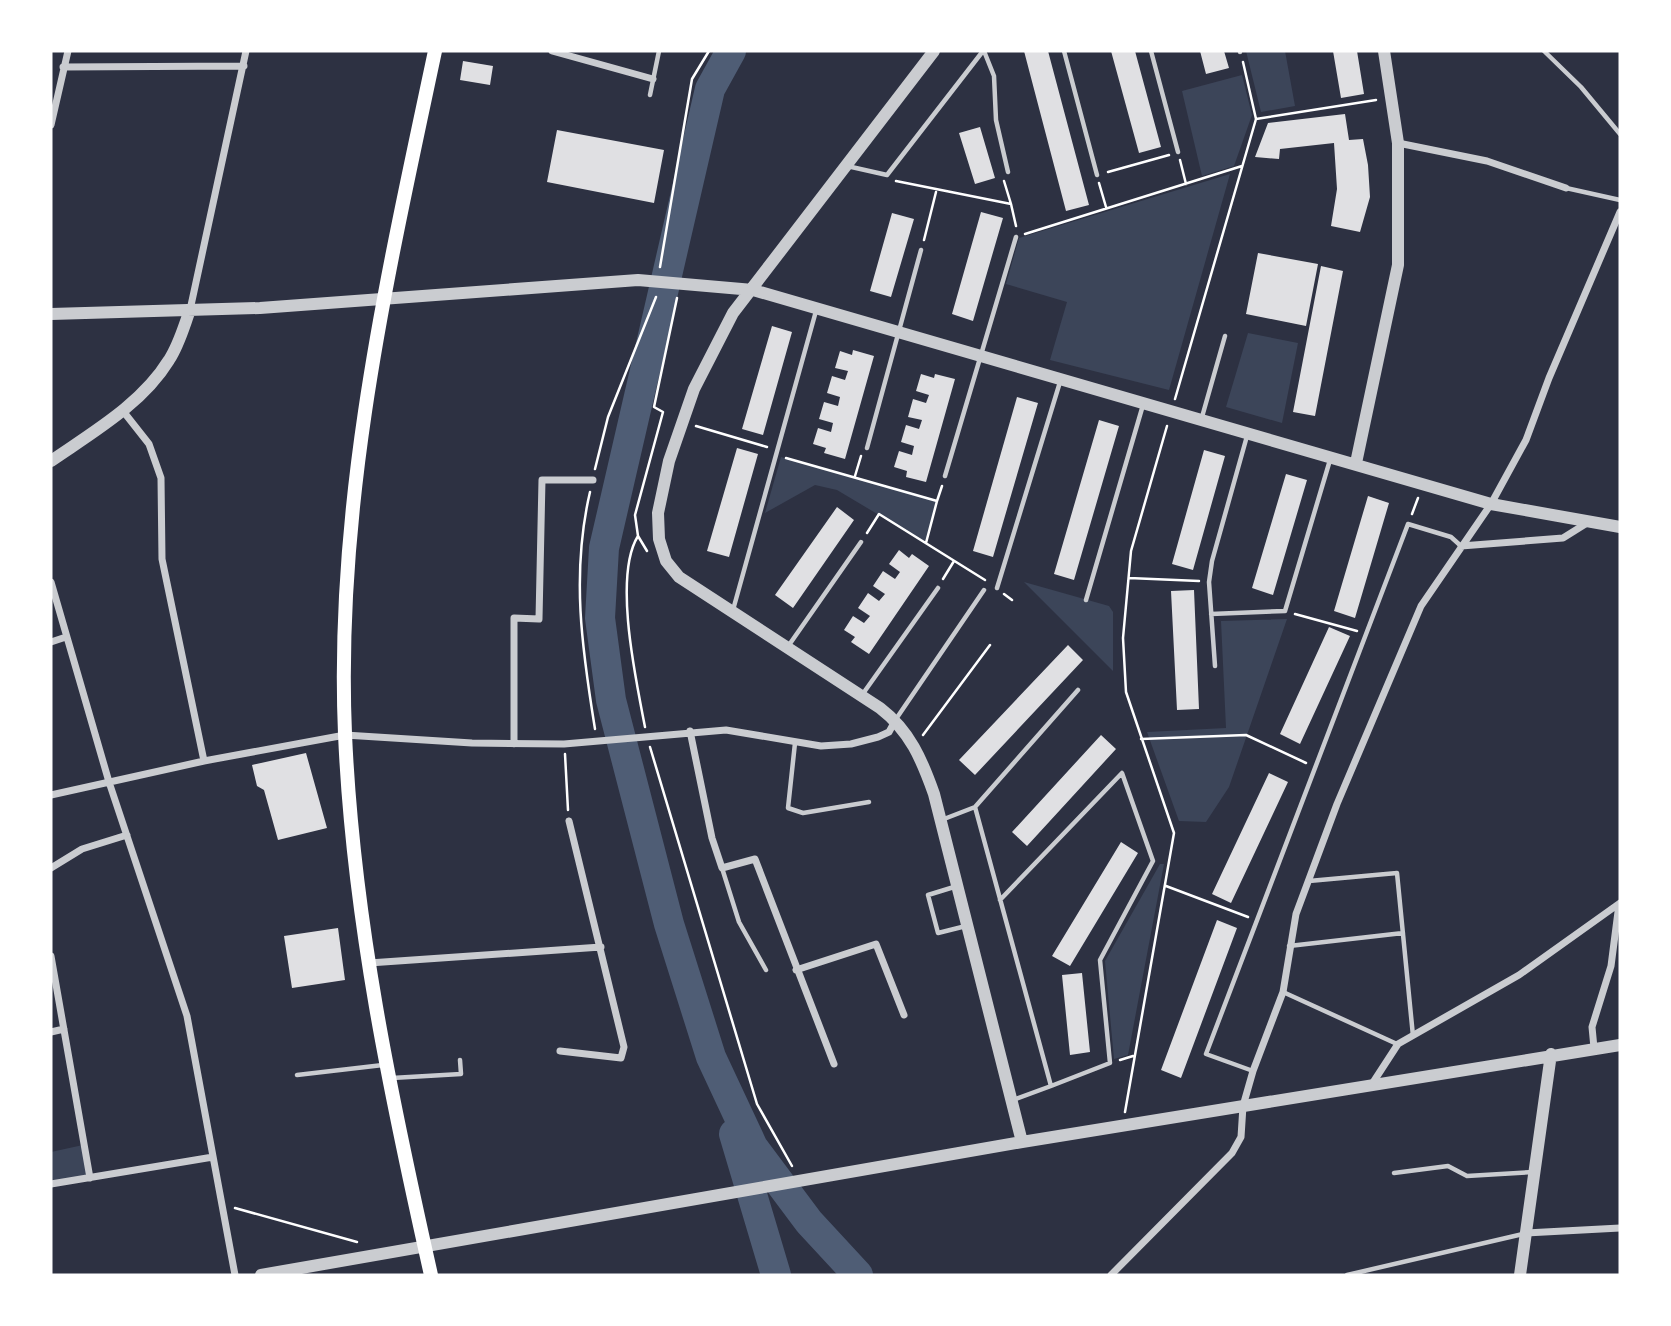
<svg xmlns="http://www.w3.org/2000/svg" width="1671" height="1326" font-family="'Noto Sans',sans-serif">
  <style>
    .green { fill: #3c4559 }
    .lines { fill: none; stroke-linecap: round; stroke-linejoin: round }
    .river { stroke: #4f5d75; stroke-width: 30 }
    .building { fill: #e0e0e3 }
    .path { stroke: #fff; stroke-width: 2.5 }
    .service { stroke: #caccd0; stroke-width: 4.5 }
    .minor { stroke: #caccd0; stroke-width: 7 }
    .tertiary { stroke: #caccd0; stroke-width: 12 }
    .primary { stroke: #fff; stroke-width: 14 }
  </style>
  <rect width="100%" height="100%" fill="#2d3142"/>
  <!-- green -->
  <path class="green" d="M1246 51H1285L1295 106 1261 112Z
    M1242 75 1252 115 1234 166 1202 176 1182 91Z
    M1230 174 1169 390 1050 360 1067 302 1006 284 1019 238Z
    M1248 333 1298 343 1282 423 1226 407Z
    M781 457 937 501 926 543 837 490 815 485 765 513Z
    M1024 582 1109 606 1113 612V671Z
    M1287 619 1229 787 1206 822 1179 821 1147 732 1226 728 1221 621Z
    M1160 864H1164L1128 1055 1114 1059 1105 961Z
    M83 1145 88 1176 51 1182V1152Z"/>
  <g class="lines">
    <!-- river -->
    <path class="river" d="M731 51 710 89 604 548 600 618 611 700 669 924 711 1057 753 1147 809 1222 858 1275
      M734 1134 776 1275"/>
  </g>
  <!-- building -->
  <path class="building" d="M1024 51H1048L1089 205 1066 211Z
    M1111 51H1135L1161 147 1139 153Z
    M1200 51H1224L1229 68 1206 74Z
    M1333 51H1357L1364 94 1341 98Z
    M463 61 493 66 490 85 460 80Z
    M1345 114 1349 140 1363 139 1368 165 1370 197 1360 232 1331 226 1337 189 1334 143 1280 149 1279 159 1255 157 1268 123Z
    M980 127 995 178 975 184 959 133Z
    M557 130 664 150 654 203 547 182Z
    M981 212 1003 218 973 321 952 314Z
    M892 213 914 219 891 297 870 291Z
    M1258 253 1318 264 1306 326 1246 314Z
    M1321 266 1343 271 1315 416 1293 412Z
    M772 326 792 332 763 435 742 429Z
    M853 350 874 356 845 459 824 453 826 448 813 444 818 428 831 432 833 423 819 419 824 402 838 406 840 397 827 393 832 376 845 380 848 371 835 368 840 351 852 355Z
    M921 374 934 378 935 374 955 379 926 482 906 477 907 471 894 467 899 451 912 455 914 446 901 442 906 425 919 429 922 420 908 417 913 399 926 403 929 395 916 391Z
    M1017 397 1038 403 993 557 973 551Z
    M1099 420 1119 426 1074 580 1054 574Z
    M737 448 758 454 729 557 707 551Z
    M1204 450 1225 456 1193 570 1172 564Z
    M1286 474 1307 480 1273 595 1252 588Z
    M1368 496 1389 503 1355 618 1334 611Z
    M837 507 854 520 793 608 775 595Z
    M899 550 909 558 912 554 929 566 869 654 851 642 855 637 844 630 853 616 864 623 870 616 858 608 868 593 879 601 885 594 873 586 883 571 895 579 900 572 889 564Z
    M1194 590 1199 709 1177 710 1171 591Z
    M1329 627 1350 636 1300 744 1280 734Z
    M1068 645 1083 660 975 775 959 760Z
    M1101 735 1116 749 1027 846 1012 832Z
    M306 753 327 828 278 840 264 790 257 786 252 765Z
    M1269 773 1288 782 1231 903 1212 894Z
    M1121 842 1138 853 1070 966 1052 956Z
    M1217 920 1237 928 1181 1078 1161 1070Z
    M338 928 345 980 292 988 284 936Z
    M1082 973 1090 1052 1070 1055 1062 975Z"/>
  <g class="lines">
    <!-- path -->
    <path class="path" d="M1243 62 1256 119
      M1180 160 1186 184
      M1108 172 1169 155
      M896 181 1011 204 1016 226
      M1004 181 1011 204
      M1099 183 1106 207
      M1025 234 1242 166
      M924 240 936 192
      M660 267 692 79 709 51
      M1175 399 1256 119 1376 100
      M696 426 767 447
      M786 458 937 501 926 543
      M595 469 608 417 656 297
      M855 476 861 456
      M590 492C571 573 582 649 595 729
      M937 501 942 486
      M1412 514 1418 498
      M867 533 879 514 985 580
      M638 536 647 551
      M1129 578 1199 581
      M943 579 954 561
      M1004 594 1012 600
      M1295 614 1357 631
      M645 727C636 680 613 576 638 536L635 515 663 412 654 407 677 298
      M923 735 990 645
      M1141 739 1246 735 1306 763
      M650 747 757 1104 792 1166
      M565 754 568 810
      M1166 886 1248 917
      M1120 1060 1133 1056
      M1125 1112 1174 833 1126 692 1123 638 1131 551 1167 426
      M235 1208 357 1242"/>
    <!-- service -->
    <path class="service" d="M984 51 994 76 996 120 1008 172
      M1064 51 1097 175
      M1151 51 1178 152
      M1240 51V52
      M1544 51 1581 87 1620 134
      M650 95 659 51
      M847 166 887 175 983 51
      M1566 188 1620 200
      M1202 417 1225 336
      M867 448 921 250
      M945 476 1016 237
      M997 588 1060 382
      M1086 600 1143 405
      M733 610 816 311
      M1211 614 1285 611 1330 460
      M789 645 861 542
      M1215 666 1209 582 1212 561 1247 436
      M862 695 938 588
      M896 719 984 590
      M795 743 788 808 803 813 869 802
      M975 807 1078 690
      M944 819 975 807 1051 1086 1013 1100
      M722 868 739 922 766 970
      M1309 881 1397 873 1413 1036
      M954 887 928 895 938 933 966 926
      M1000 900 1122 773 1153 861 1100 960 1110 1063 1051 1086
      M1289 946 1403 933
      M1283 992 1397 1044
      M1253 1071 1206 1054 1408 524 1451 537 1461 546
      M297 1075 383 1065
      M392 1078 461 1074 460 1060
      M1394 1173 1448 1166 1467 1176 1534 1172
      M1347 1275 1523 1234"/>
    <!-- minor -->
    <path class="minor" d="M552 51 653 79
      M63 67 244 66
      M51 125 68 51
      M1398 143 1487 161 1566 188
      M190 310 246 51
      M123 411 149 444 161 478 162 559 204 761
      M1461 546 1563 538 1587 523
      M51 582 109 782 187 1016 235 1275
      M51 642 66 637
      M690 731 712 838 722 868 755 859 834 1064
      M514 744V618L539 619 542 480H593
      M51 795 204 761 345 735 472 743 564 744 726 730 821 746 851 744 878 737 889 732 895 721
      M51 868 82 849 127 835
      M51 956 90 1178
      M369 963 601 947
      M796 970 876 944 904 1015
      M51 1032 64 1029
      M1594 1048 1592 1027 1611 966 1619 904
      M560 1051 621 1058 624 1047 569 821
      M1372 1084 1398 1044 1519 975 1620 903
      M51 1184 213 1157
      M1526 1233 1620 1228
      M1111 1275 1232 1153 1241 1137 1243 1106 1253 1071 1283 992 1296 914 1337 804 1421 606 1491 504 1526 440 1549 378 1620 212"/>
    <!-- tertiary -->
    <path class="tertiary" d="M934 51 733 313 694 389 669 461 658 513 659 539 666 561 679 577 880 708C910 731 922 760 934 794L1022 1142
      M51 314 260 308 638 280 753 290 1491 504 1620 527
      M51 461C93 432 142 404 169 360 179 345 184 326 190 310
      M1356 463 1398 265V143L1384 51
      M261 1275 1022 1142 1620 1045
      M1520 1275 1551 1054"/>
    <!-- primary -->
    <path class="primary" d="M431 1275C391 1097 353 918 345 734 335 502 387 277 435 51"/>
  </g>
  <!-- border -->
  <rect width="1671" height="1326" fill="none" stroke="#ffffff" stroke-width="105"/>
</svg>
